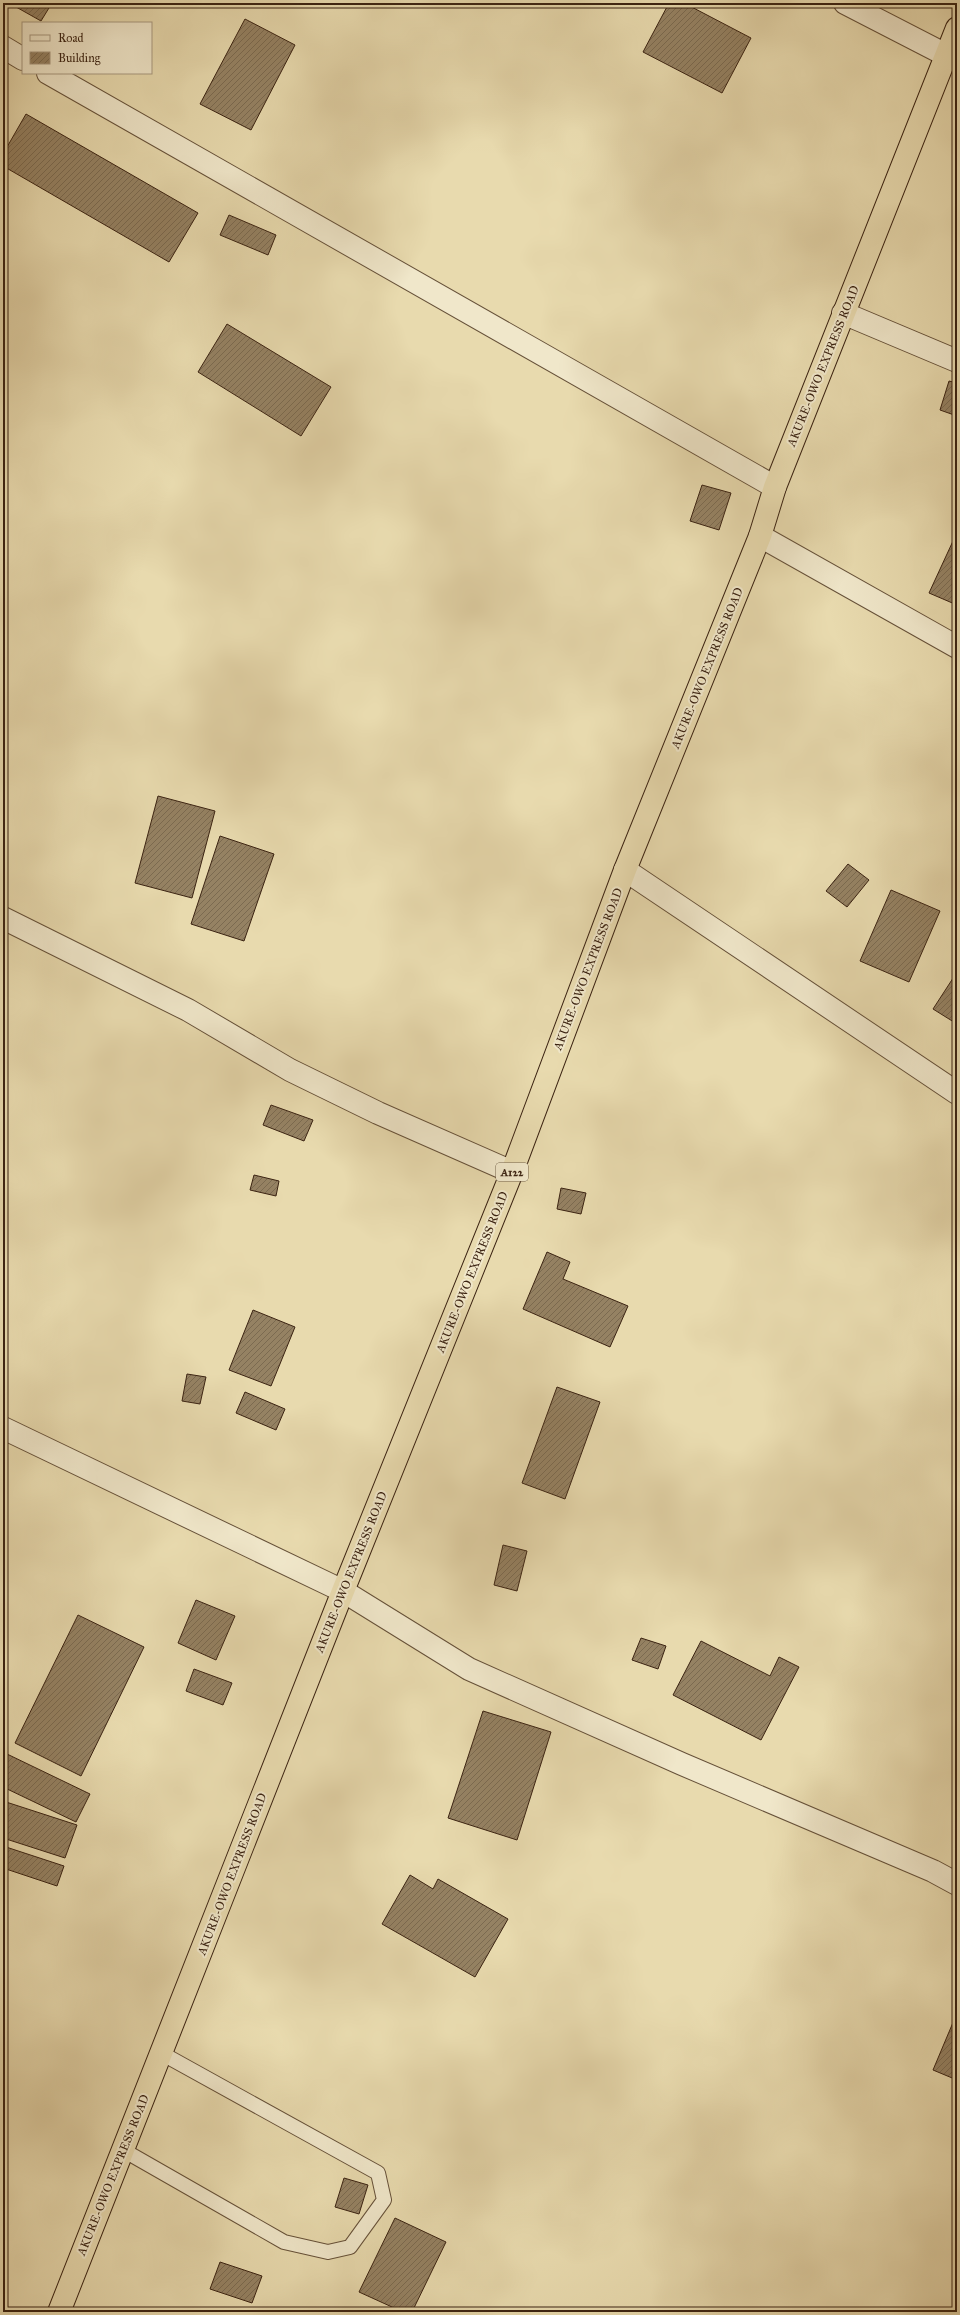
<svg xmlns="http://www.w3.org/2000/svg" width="960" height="2315" font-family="'IM FELL Great Primer',serif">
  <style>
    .building { fill: url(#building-hatch); stroke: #3b2312 }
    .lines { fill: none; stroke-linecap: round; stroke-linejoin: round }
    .lane-casing { stroke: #665139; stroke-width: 16 }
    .street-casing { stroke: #665139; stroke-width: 24 }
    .highway-casing { stroke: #3b2312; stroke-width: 24 }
    .lane { stroke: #f0e7ca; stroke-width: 14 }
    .street { stroke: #f0e7ca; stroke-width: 22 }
    .highway { stroke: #e8daae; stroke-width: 22 }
    .labels { text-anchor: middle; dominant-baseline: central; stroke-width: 4; stroke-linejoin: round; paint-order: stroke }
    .shield { fill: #f0e7ca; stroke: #715e49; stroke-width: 1 }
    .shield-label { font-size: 11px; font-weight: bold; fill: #3b2312 }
    .street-label { font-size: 12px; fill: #3b2312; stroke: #f0e7ca }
  </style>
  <defs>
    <pattern id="building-hatch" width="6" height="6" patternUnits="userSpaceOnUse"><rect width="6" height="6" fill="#958263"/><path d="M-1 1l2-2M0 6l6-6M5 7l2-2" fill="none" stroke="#7b6a50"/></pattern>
  </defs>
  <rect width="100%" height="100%" fill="#e8daae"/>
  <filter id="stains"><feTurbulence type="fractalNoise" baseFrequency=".005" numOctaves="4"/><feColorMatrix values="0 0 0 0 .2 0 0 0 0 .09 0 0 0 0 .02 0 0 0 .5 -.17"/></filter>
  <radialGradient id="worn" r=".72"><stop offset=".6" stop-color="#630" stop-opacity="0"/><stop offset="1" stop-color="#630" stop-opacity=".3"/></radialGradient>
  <!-- building -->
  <path class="building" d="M9 3H52L41 21Z
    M669 3H684L751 38 722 93 643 52Z
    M245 19 295 45 251 130 200 104Z
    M26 114 198 213 169 262 3 166V154Z
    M229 215 276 235 268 255 220 235Z
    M227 324 331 387 301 436 198 372Z
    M949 381 957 383V416L940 410Z
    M702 485 731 493 719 530 690 521Z
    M953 541 957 543V605L929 593Z
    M158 796 215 811 192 898 135 883Z
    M220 836 274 854 244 941 191 924Z
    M848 864 869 880 847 907 826 891Z
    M891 890 940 911 909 982 860 961Z
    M957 972V1024L933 1009Z
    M271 1105 313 1120 304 1141 263 1125Z
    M254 1175 279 1181 276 1196 250 1190Z
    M561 1188 586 1193 581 1214 557 1209Z
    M547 1252 570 1262 563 1279 628 1306 610 1347 523 1309Z
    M253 1310 295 1327 271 1386 229 1370Z
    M187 1374 206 1377 200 1404 182 1401Z
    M557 1387 600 1402 565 1499 522 1483Z
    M245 1392 285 1409 276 1430 236 1413Z
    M503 1545 527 1551 517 1591 494 1585Z
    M196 1600 235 1616 216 1660 178 1643Z
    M78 1615 144 1647 81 1776 15 1743Z
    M641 1638 666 1646 658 1669 632 1660Z
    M701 1641 770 1676 779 1657 799 1667 761 1740 673 1695Z
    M194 1669 232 1683 223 1705 186 1691Z
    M483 1711 551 1732 517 1840 448 1818Z
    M7 1754 90 1794 76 1822 3 1787V1762Z
    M3 1801 77 1825 65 1858 3 1838Z
    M3 1846 64 1866 57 1886 3 1868Z
    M410 1875 433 1889 438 1879 508 1919 475 1977 382 1924Z
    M957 2013V2080L933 2070Z
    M344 2178 368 2185 359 2214 335 2207Z
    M395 2218 446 2242 412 2312H403L359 2292Z
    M220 2262 262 2276 252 2303 210 2289Z"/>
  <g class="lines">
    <defs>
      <path id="lane" d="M123 2150 284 2242 328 2252 350 2247 384 2200 378 2173 161 2053"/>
      <path id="street" d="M845 3 946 55
        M3 47 23 59
        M48 73 775 487
        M843 313 957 361
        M760 536 957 647
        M625 870 957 1093
        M3 918 188 1010 290 1070 378 1113 512 1172
        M3 1428 343 1591 469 1669 682 1764 933 1871 957 1884"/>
      <path id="highway" d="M59 2312 343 1591 512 1172 625 870 760 536 775 487 957 28"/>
    </defs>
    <!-- lane casing -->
    <use href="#lane" class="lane-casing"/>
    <!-- street casing -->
    <use href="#street" class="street-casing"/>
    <!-- highway casing -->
    <use href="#highway" class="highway-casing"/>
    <!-- lane -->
    <use href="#lane" class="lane"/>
    <!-- street -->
    <use href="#street" class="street"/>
    <!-- highway -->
    <use href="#highway" class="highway"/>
  </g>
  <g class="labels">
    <!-- shield labels -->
    <rect class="shield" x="496" y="1163" width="32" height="18" rx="3"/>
    <g class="shield-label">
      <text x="512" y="1172">A122</text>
    </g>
    <!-- street labels -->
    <g class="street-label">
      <text transform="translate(823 366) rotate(-68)">AKURE-OWO EXPRESS ROAD</text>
      <text transform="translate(707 668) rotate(-68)">AKURE-OWO EXPRESS ROAD</text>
      <text transform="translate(588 969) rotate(-69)">AKURE-OWO EXPRESS ROAD</text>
      <text transform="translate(472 1272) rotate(-68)">AKURE-OWO EXPRESS ROAD</text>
      <text transform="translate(351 1572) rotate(-68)">AKURE-OWO EXPRESS ROAD</text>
      <text transform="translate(232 1874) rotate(-69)">AKURE-OWO EXPRESS ROAD</text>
      <text transform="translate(113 2175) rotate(-68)">AKURE-OWO EXPRESS ROAD</text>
    </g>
  </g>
  <!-- margin -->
  <rect width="960" height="2315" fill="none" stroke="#e8daae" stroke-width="16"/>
  <rect x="4" y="4" width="952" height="2307" fill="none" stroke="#3b2312" stroke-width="2"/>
  <rect x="8" y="8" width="944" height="2299" fill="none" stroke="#3b2312"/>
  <!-- legend -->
  <rect x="22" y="22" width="130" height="52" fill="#f0e7ca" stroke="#a89980"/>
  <rect x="30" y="35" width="20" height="6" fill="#f0e7ca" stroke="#a89980"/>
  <text x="58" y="42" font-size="12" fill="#3b2312">Road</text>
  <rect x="30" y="52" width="20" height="12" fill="url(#building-hatch)" stroke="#a89980"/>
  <text x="58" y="62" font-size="12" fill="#3b2312">Building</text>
  <rect width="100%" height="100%" filter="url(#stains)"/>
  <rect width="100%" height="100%" fill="url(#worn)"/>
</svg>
